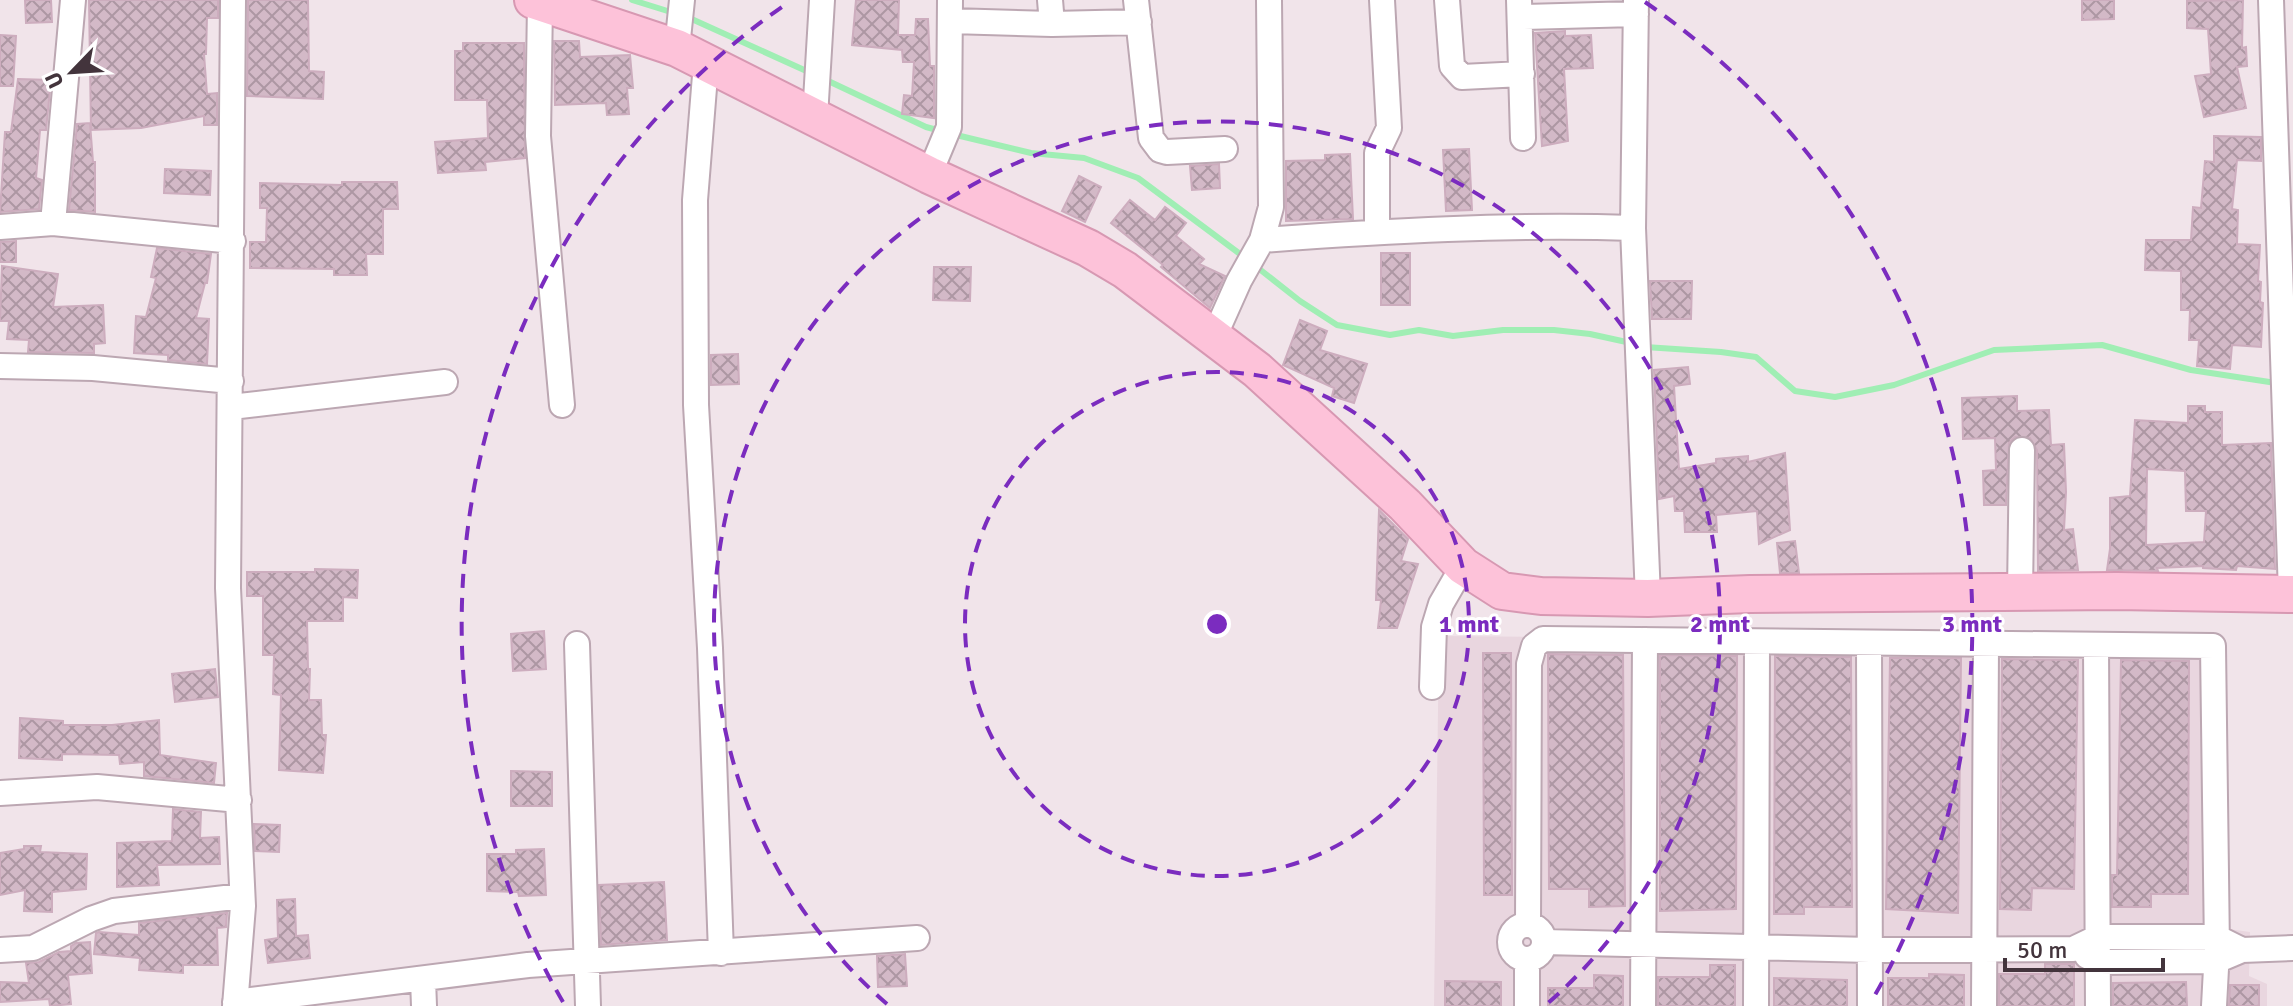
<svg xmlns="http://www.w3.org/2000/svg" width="2293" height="1006" font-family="Signika,sans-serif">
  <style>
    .residential { fill: #e9d6df }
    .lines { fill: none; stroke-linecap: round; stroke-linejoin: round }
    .stream { stroke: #a0eeb4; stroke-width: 6 }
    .building { fill: url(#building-cross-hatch); stroke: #cdadbe; stroke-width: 2; fill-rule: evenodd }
    .minor-casing { stroke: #bca7b2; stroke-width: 28 }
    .secondary-casing { stroke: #d798b2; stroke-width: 40 }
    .minor { stroke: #fff; stroke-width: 24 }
    .secondary { stroke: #fdc2d9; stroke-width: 36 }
    .ring { fill: none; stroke: #7b2cbf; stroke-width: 4; stroke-dasharray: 14 10 }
    .centre { fill: #7b2cbf; stroke: #fff; stroke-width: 4 }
    .ring-label { font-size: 24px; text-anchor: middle; font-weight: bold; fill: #7b2cbf; stroke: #fff; stroke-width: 6; stroke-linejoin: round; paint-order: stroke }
  </style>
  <defs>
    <pattern id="building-cross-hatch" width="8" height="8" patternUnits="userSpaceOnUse" patternTransform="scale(2)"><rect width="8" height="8" fill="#d3b9c7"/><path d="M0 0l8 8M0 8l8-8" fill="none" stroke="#ad97a3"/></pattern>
  </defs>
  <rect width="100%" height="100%" fill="#f1e4ea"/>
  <!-- residential -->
  <path class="residential" d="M1439 636 2215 642 2221 928 2250 932 2249 976 2267 984V1006H1434Z"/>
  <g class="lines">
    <!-- stream -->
    <path class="stream" d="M632 0 674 13
      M685 16 813 74
      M824 79 926 127 941 131
      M952 134 1031 153 1084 158 1138 178 1244 257
      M1253 264 1300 301 1337 325 1390 335 1419 330 1453 336 1503 330H1554L1590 334 1631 343
      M1645 347 1721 352 1756 357 1795 391 1835 397 1894 385 1994 350 2102 345 2191 370 2276 383"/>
  </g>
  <!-- building -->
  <path class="building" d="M25 0H51L52 22 26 23Z
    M89 0H218V18H207L206 54H204L207 94 217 93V125H204V116L141 128 91 130Z
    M248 0H308L309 71 324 72 323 99 247 96Z
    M856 0H899L898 35H915L916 19H928L930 66H934V118L902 114 904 95 912 96 914 62H903L902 50 852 45Z
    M2082 0H2114V19L2082 20Z
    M2243 0 2242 48 2246 47 2247 66 2237 67 2246 108 2204 117 2195 76 2211 74 2208 29 2187 28V1Z
    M1565 31V36L1591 35 1593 68 1564 69 1568 141 1542 146 1535 33Z
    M0 35 16 36 13 86H0Z
    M554 41H579L580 57 630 55 633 88H627L629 114 607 115 606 103 555 105Z
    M463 43H524L525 158 485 162 486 170 438 173 435 142 488 138 487 100H455V51H463Z
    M18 79 51 80 46 130H40L36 178 42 180 39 209 0 212 5 132H11Z
    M90 123 93 162H95V212L69 210 77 124Z
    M2214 136 2261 137V161L2237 160 2232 209 2238 210 2237 244 2260 245 2258 281 2261 282 2260 302 2263 303 2261 347 2232 345 2230 369 2197 366 2199 340H2189L2190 310H2181V271L2145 270 2146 240H2191L2193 207 2201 208 2205 161 2214 162Z
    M1469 149 1472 210 1446 211 1443 150Z
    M1350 154 1353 219 1286 221V161L1325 160V155Z
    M1219 164 1220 188 1192 190 1190 166Z
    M165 169 211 171 210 195 164 193Z
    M1079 176 1101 187 1085 222 1062 211Z
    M342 182H397L398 209H383V254H366L367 275H334V269L250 268V242H266L267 208H260V183L342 185Z
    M1130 200 1155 220 1165 207 1186 223 1176 236 1204 259 1199 264 1225 276 1210 308 1161 267 1163 265 1111 223Z
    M16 241V262H0V242Z
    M157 248 211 254 207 283H205L196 318 209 319 207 364 168 360V355L134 353 136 316 146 317 156 278 151 277Z
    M1381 253H1410V305H1381Z
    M2 266 58 274 53 307 103 305 105 343 94 344V353L28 352 29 340 7 339 9 321H0Z
    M934 267H971L970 301 933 300Z
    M1650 281H1692L1691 319H1652Z
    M1300 320 1327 331 1320 350 1367 364 1354 403 1332 396 1334 388 1283 365Z
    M738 354 739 384 711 385V355Z
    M1688 367 1690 384 1674 386 1679 469 1716 463V459L1748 456V462L1785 453 1790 530 1759 544 1757 511 1716 515 1717 532H1685L1684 511H1675L1674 496 1659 499 1654 370Z
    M2017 396V411L2049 410 2051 445 2064 444 2066 492 2064 530 2073 529 2078 570 2038 571 2037 450 2030 438 2015 437 2009 443 2006 505H1984L1983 471 1996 470 1995 438 1963 439 1962 398Z
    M2188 406H2205V412H2222V445L2271 443 2275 569 2237 566 2236 570 2203 568V566L2157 568 2158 571 2107 570 2110 549V498L2130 496 2135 420 2188 423ZM2147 469 2185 471 2186 511H2206L2204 542 2146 545Z
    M1379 510 1408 539 1401 561 1418 564 1397 628H1378L1381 600H1376Z
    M1795 541 1799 573H1780L1777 543Z
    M315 569 358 570 357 598 343 597V621H307L308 669H310L309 700H321L322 735H326L323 773 279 770 281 695 273 694 274 655H263V596H247V572H315Z
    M544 631 546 669 513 671 511 634Z
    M1483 653H1511L1512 895H1484Z
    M1548 654 1623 655 1625 906 1589 907V889H1549Z
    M1660 655 1737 656 1736 909 1660 911Z
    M1775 656 1851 657 1852 907H1804V914H1774Z
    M1890 658H1961L1958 913 1886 909Z
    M2002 659 2078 660 2074 889 2032 888 2031 910 2000 909Z
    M2121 660 2189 661 2188 894H2151V907H2112V875H2117Z
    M215 669 218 697 175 702 172 674Z
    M20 718 63 721V725H112L159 720 160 755 216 763 214 783 144 776V762L120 764 119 755 62 754V760L19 758Z
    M511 771 552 772V806H511Z
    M173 809 201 812 200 838 219 837 220 864 157 865 159 885 117 887V843L172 841Z
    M254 824 280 825 279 852 255 851Z
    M24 846H41L40 852 87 854 86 889 52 892V912L24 911 25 890 0 895V853L24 849Z
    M544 849 546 895 519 896 518 892 487 891V854H516V850Z
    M664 882 667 940 601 945 599 885Z
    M295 899 296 936 308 935 310 958 268 963 265 940 278 938 277 900Z
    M227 913 226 927 217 928 218 965H183V973L139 970 140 958 94 954 96 933 99 932 139 935V923Z
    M90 942 92 973 68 975 71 1004 50 1006 49 999 0 1002V982L29 983 26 963 39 962 59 952 71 951V946L76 943Z
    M905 954 907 986 878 987 877 956Z
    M2045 964H2074V1006H1999V974H2045Z
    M1710 965H1735V1006H1658V977H1710Z
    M1929 974 1964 975V1006H1888V978H1929Z
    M1594 975 1623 976V1006H1548V988H1594Z
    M1774 978 1847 980V1006H1774Z
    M1445 981 1501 982V1006H1445Z
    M2186 982 2187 1006H2113V983Z
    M2230 985H2259V1006H2229Z"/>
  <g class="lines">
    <defs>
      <path id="minor" d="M233 0 228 588 243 906 235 1006
        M1050 0 1052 24
        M1136 0 1151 138 1160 150 1167 152 1225 149
        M1447 0 1452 66 1462 77 1522 74
        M1519 0 1523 138
        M1636 0 1633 228 1648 598
        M2271 0 2291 594
        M540 3 538 136 562 405
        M1520 17 1636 14
        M951 21 1052 24 1139 22
        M677 48 682 0
        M706 63 695 200 696 405 710 648 721 953
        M815 117 822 0
        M929 175 949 127 950 0
        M53 223 73 0
        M0 227 53 223 233 241
        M1377 231V153L1389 128 1382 0
        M1262 240C1386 231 1509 224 1633 228
        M1214 337 1239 281 1262 240 1271 207 1269 0
        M0 366 93 368 231 381
        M231 407 445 382
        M2020 592 2022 450
        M1869 643 1870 1006
        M577 644 588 1006
        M2096 646 2098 1006
        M1432 687 1434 627 1441 604 1463 566
        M0 793 97 787 239 800
        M1510 942a17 17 0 1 1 34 0a17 17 0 1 1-34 0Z
        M1528 925 1529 664 1534 646 1543 639 2213 646 2217 950 2214 1006
        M1544 942 1870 950 2073 949 2098 937H2216L2242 950
        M0 950 33 948 91 919 114 911 242 896
        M2087 956 2099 962 2216 961 2242 950 2293 948
        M1527 959V1006
        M423 979 424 1006
        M235 1002 528 965 917 938
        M1643 1006 1645 640
        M1756 1006 1757 642
        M1984 1006 1986 645"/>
      <path id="secondary" d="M533 0 677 48 929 175 1088 248 1125 270 1257 370 1405 505 1463 566 1502 591 1541 596 1648 598 1750 594 2117 591 2293 594"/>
    </defs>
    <!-- minor casing -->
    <use href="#minor" class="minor-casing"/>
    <!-- secondary casing -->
    <use href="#secondary" class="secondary-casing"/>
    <!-- minor -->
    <use href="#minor" class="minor"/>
    <!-- secondary -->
    <use href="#secondary" class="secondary"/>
  </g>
  <!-- distance rings -->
  <g class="ring">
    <circle cx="1217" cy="624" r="252"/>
    <path d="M887 1004A503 503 0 1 1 1547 1004"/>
    <path d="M563 1002A755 755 0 0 1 789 2M1645 2A755 755 0 0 1 1871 1002"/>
  </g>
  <circle cx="1217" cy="624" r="12" class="centre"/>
  <g class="ring-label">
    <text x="1469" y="632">1 mnt</text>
    <text x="1720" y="632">2 mnt</text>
    <text x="1972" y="632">3 mnt</text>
  </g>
  <!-- north arrow -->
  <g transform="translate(72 72) rotate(245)" stroke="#ffffff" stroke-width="6" paint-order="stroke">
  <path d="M0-6L14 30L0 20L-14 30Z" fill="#43343c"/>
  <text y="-12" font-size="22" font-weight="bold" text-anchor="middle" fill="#43343c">U</text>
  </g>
  <!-- scale -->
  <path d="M2005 958v12h158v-12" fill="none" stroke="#43343c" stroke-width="4"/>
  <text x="2017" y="958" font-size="24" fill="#43343c" stroke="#ffffff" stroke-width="6" paint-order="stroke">50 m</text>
</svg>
